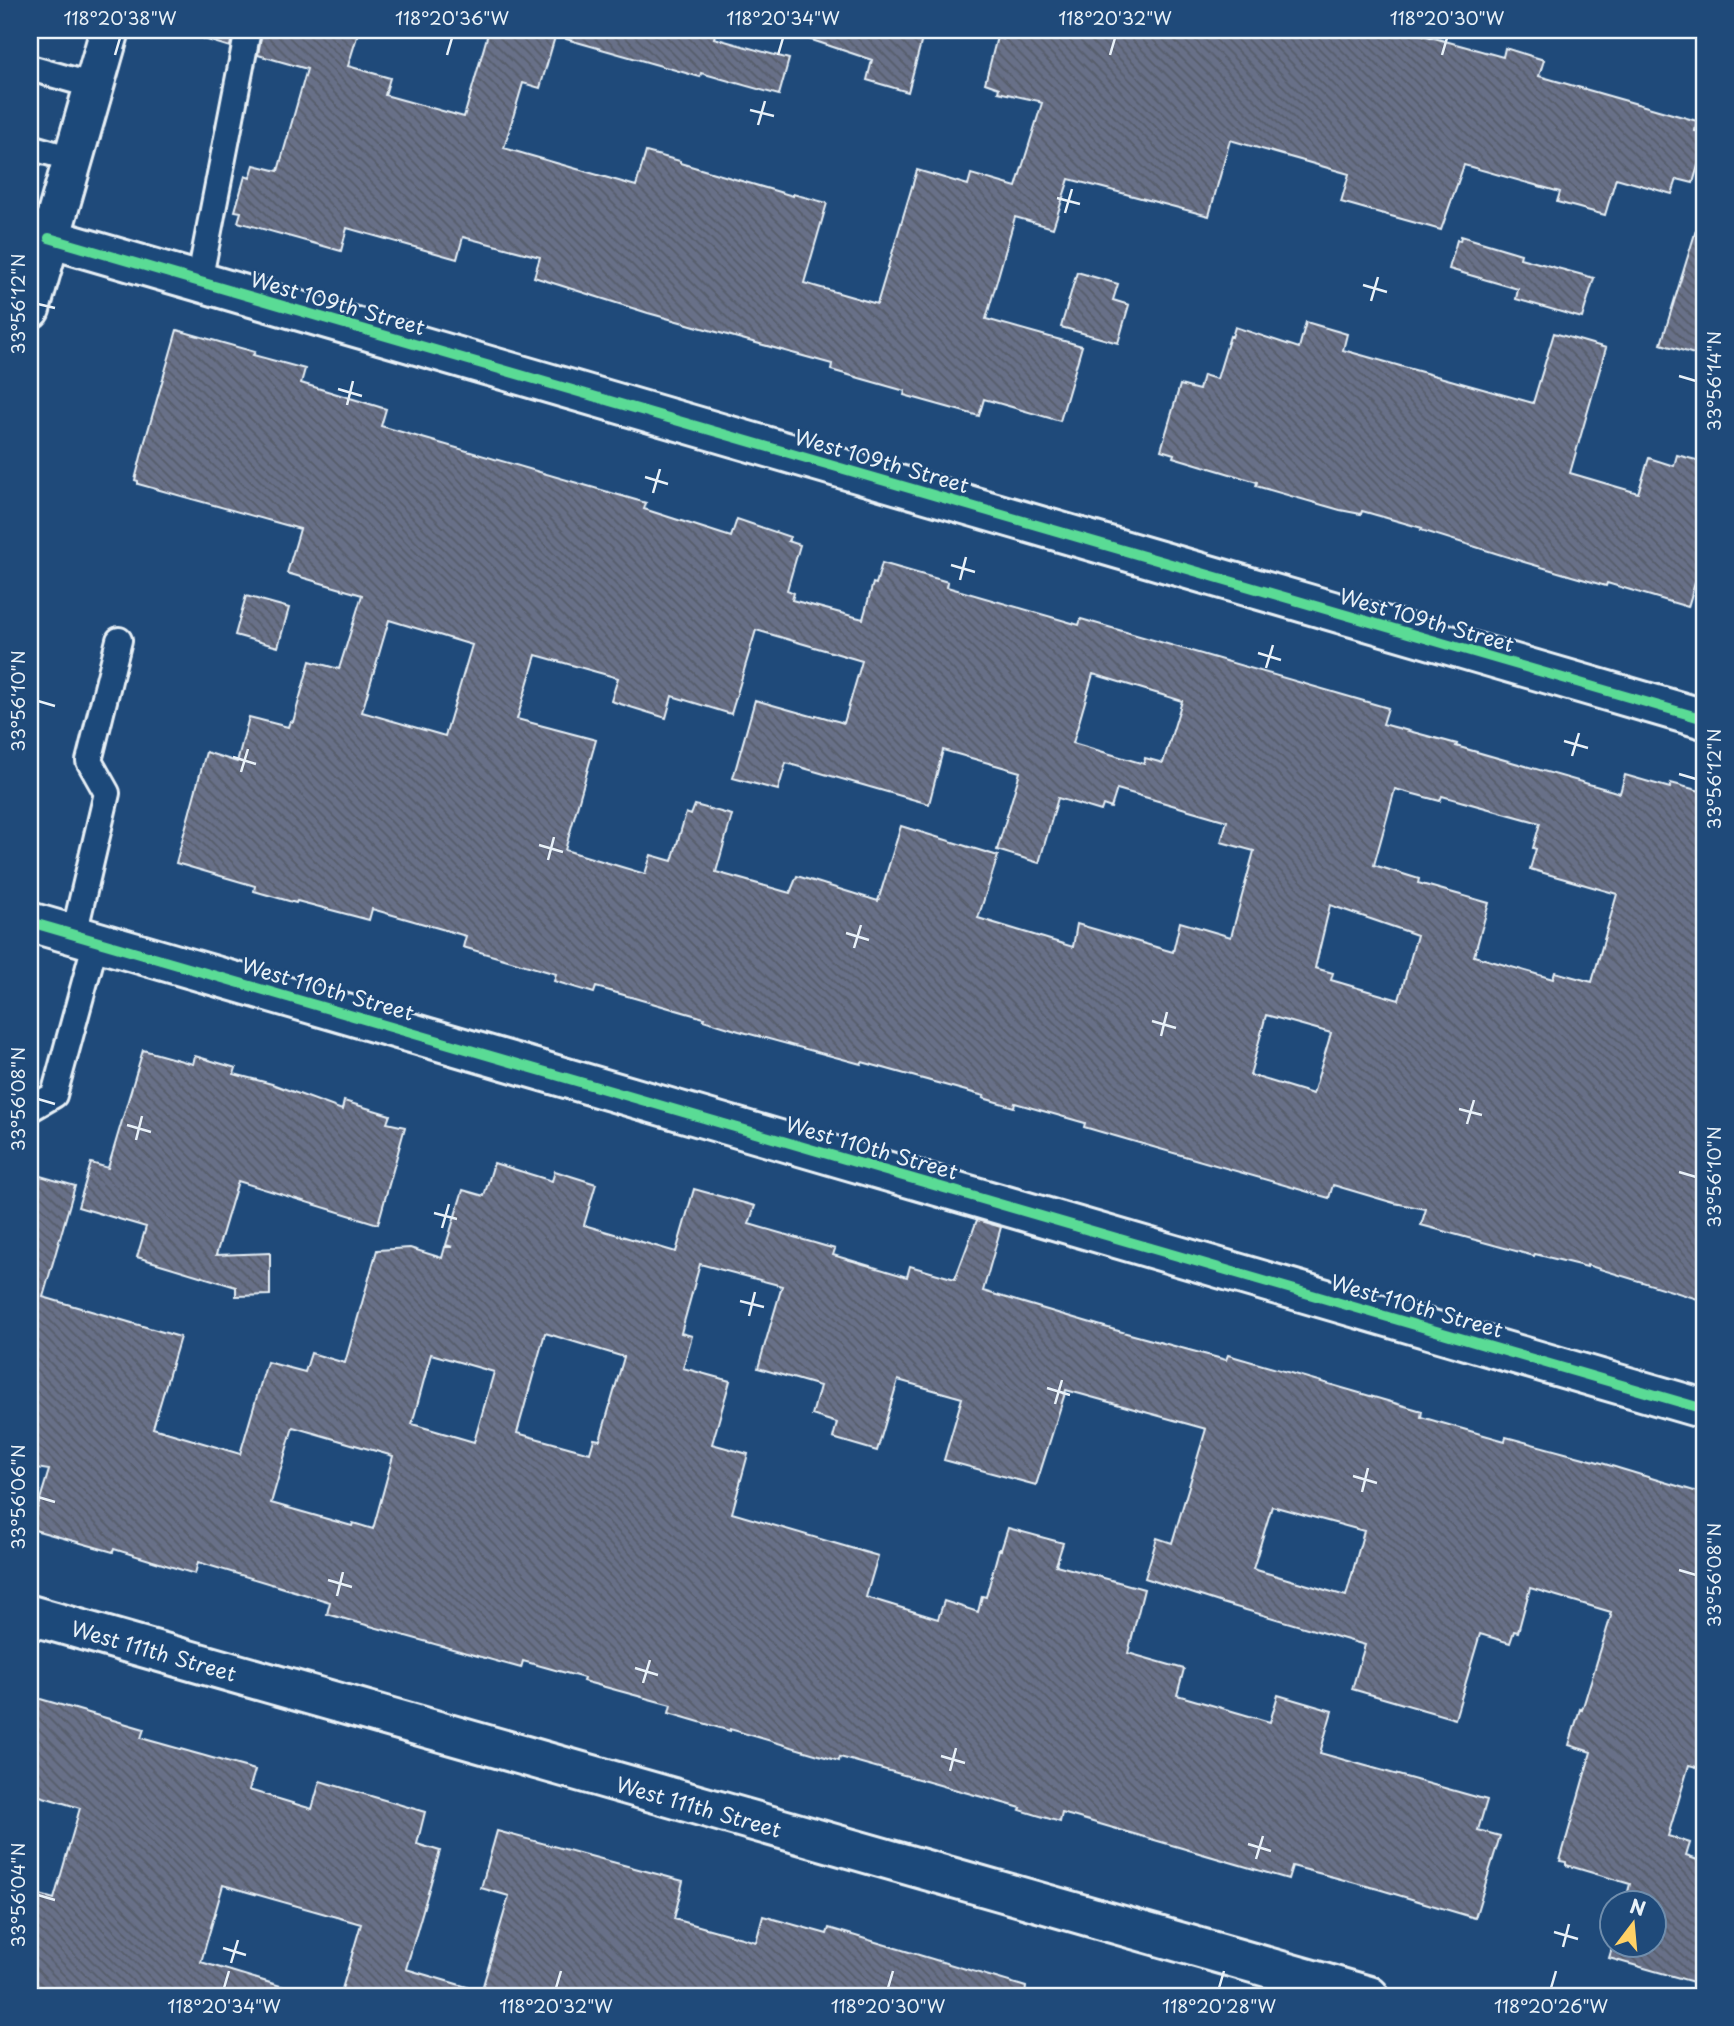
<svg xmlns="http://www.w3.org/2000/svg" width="1734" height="2026" font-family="'Playpen Sans',sans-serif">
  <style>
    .building { fill: url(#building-back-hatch); stroke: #e8f1f8; stroke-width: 2; fill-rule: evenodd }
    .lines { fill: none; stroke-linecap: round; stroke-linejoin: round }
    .service-casing { stroke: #e8f1f8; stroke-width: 30 }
    .minor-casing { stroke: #e8f1f8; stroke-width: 44 }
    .secondary-casing { stroke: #e8f1f8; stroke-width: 44 }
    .service { stroke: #1f4a7a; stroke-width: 24 }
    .minor { stroke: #1f4a7a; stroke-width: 38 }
    .secondary { stroke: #1f4a7a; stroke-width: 38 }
    .cycleway-casing { stroke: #1f4a7a; stroke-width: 15 }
    .cycleway { stroke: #5adb95; stroke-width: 10 }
    .ticks { fill: none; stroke: #e8f1f8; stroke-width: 2.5 }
    .labels { text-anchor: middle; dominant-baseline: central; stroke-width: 5; stroke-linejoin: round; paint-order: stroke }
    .street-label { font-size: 21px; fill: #e8f1f8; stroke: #1f4a7a }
    .neatline { fill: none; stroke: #e8f1f8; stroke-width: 2.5 }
    .ticks-label { font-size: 18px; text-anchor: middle; fill: #e8f1f8 }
  </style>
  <defs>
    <pattern id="building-back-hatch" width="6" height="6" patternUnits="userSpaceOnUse" patternTransform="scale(1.75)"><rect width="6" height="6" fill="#677088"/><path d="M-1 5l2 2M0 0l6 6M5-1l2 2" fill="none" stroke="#565c69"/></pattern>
  </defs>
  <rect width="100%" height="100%" fill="#1f4a7a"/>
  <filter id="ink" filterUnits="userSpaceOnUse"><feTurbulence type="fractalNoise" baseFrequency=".0143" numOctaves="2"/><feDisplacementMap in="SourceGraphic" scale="14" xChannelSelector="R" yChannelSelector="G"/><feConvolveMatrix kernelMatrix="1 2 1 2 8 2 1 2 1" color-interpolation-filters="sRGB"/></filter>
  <g filter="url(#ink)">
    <!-- building -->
    <path class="building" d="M205 30H233L230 47 204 39Z
      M262 30H359L348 66 390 78 385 95 464 117 489 30H557L540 88 523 83 504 148 636 186 646 152 680 161V163L793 196V194L827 203 804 283 877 304 917 170 968 185 971 174 1016 187 1042 103 1039 102V101L998 92 999 88 985 83 997 37 1003 39 1005 30H1405L1503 57 1505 48 1544 60 1539 76 1697 121 1695 131 1704 133V145L1693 183 1677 179 1672 194 1616 178 1605 215 1557 202 1560 192 1464 165 1441 230 1341 202 1349 174 1230 140 1209 216 1069 179 1053 228 1015 217 986 319 1082 346 1060 421 984 399 979 416 904 395 905 391 831 370 832 364 648 313 534 277 540 257 463 237 457 259 347 228 341 251 238 222 241 212 235 211 245 176 250 178 254 165 278 171 307 69 258 55Z
      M567 30H716L714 38 789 59 779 95 701 73 700 77 566 39Z
      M801 30H888L922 39 908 92 867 80 872 60 800 36Z
      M1696 230 1704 231V357L1661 344Z
      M1461 236 1521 254 1520 258 1594 278 1582 318 1516 299 1518 289 1449 269 1457 240 1460 241Z
      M1077 272 1118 284 1113 300 1129 305 1118 343 1061 327Z
      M1306 322 1347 334 1343 350 1533 403 1554 333 1606 348 1570 473 1638 493 1649 458 1674 466 1677 455 1704 462V486L1698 508 1704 519V552L1688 607 1607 583 1606 586 1524 562 1421 530 1422 528 1362 511 1361 514 1340 510 1256 486 1257 482 1173 457 1174 454 1161 450 1180 385 1199 390 1203 375 1217 379 1230 336 1232 337 1235 327 1299 348Z
      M177 330 255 352 253 355 305 369 301 383 386 409 381 426 646 503 644 509 731 537 737 519 790 537 788 541 800 545 787 590 794 593 792 600 863 619 873 583 876 584 882 563 948 582 947 587 1079 625 1081 619 1388 708 1383 724 1457 744 1456 746 1620 793 1625 775 1670 788 1671 783 1704 792V1301L1587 1265V1267L1535 1254 1534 1256 1421 1225 1426 1209 1394 1203 1333 1185 1329 1198 1084 1127 1085 1123 1015 1103 1014 1107 983 1098 984 1096 862 1062 861 1064 739 1031 703 1020 704 1018 596 987 594 993 554 981 556 974 463 947 466 936 372 909 369 920 297 901 296 903 254 891 255 886 176 863 206 752 237 762 249 717 288 727 290 721 293 722 310 661 339 669 362 595 287 573 300 529 138 484V481L135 480 145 441ZM389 620 472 645 445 736 362 712ZM756 630 862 661 844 723 816 715 815 717 755 700 733 778 778 790 786 763 929 804 943 750 1020 772 997 850 1039 863 1058 798 1101 811 1103 805 1111 808 1117 789 1227 821 1221 842 1254 851 1231 937 1180 922 1173 952 1077 924 1073 947 978 918 998 856 901 826 878 901 797 876 790 893 716 872 732 815 695 805 691 815 686 813 672 861 651 855 645 874 565 850 596 740 517 719 536 655 618 678 611 701 666 718 672 696 731 714ZM1093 674 1182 701 1163 763 1145 758 1144 764 1073 743ZM1395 789 1440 801 1442 796 1540 823 1533 848 1536 849 1530 869 1617 894 1592 982 1555 972 1553 979 1474 956 1489 903 1418 883 1419 879 1374 865ZM1330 905 1417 935 1399 1000 1331 980 1333 973 1315 968ZM1266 1015 1331 1033 1313 1094 1250 1075Z
      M246 596 289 608 278 647 235 635Z
      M143 1050 193 1064 195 1056 236 1068 234 1074 272 1084 342 1110 344 1101 390 1115 387 1123 405 1127 378 1224 238 1181 216 1255 270 1253V1295L236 1296V1287L137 1257 146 1227 78 1207 91 1163 108 1168Z
      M494 1163 552 1181 555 1171 596 1184 584 1225 676 1252 694 1189 755 1206 749 1224 835 1249 833 1255 907 1277 910 1266 955 1279 977 1220 1001 1227 983 1291 1115 1330 1226 1360 1228 1355 1422 1411 1421 1417 1505 1441 1506 1437 1595 1461 1704 1494V1769L1689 1765 1668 1836 1690 1843 1686 1856 1704 1862V1985L1609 1958 1613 1945H1654V1903H1625L1630 1884 1566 1865V1862L1560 1861 1591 1752 1569 1745 1580 1709 1582 1710 1611 1616 1610 1615 1611 1612 1530 1588 1518 1632 1514 1631 1510 1643 1480 1634 1455 1719 1352 1689 1365 1645 1222 1603 1145 1578 1157 1538 1172 1543 1206 1429 1066 1390 1036 1485 944 1460 962 1398 898 1380 877 1451 833 1438 837 1423 812 1415 820 1386 758 1368 782 1286 700 1264 681 1333 692 1336 683 1368 730 1381 712 1444 748 1454 732 1513 878 1556 866 1597 938 1619 944 1601 978 1612 982 1596 986 1597 999 1549 1001 1550 1008 1528 1063 1543 1056 1565 1144 1589 1128 1653 1184 1669 1177 1695 1270 1722 1278 1695 1332 1711 1320 1753 1487 1800 1478 1830 1500 1836 1475 1918 1378 1889 1292 1866 1288 1879 1062 1813 1060 1822 1020 1810 1021 1808 840 1757 839 1761 730 1729V1731L669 1713 671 1705 583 1681 584 1678 523 1661 521 1668 327 1614 330 1602 198 1562 195 1574 114 1549 113 1552 31 1529 49 1470 30 1467V1173L75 1186 43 1297 180 1337 153 1428 240 1454 267 1362 305 1372 311 1353 345 1363 377 1250 410 1248 442 1258 445 1247H453L446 1245 463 1190 484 1196ZM545 1333 624 1357 600 1440 594 1439 590 1453 517 1433ZM431 1354 494 1372 474 1442 412 1424ZM293 1427 393 1456 373 1529 353 1523 352 1526 271 1503ZM1272 1506 1364 1531 1346 1596 1253 1569Z
      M30 1696 144 1729 141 1738 255 1770 249 1790 312 1809 320 1781 425 1812 417 1844 440 1851 406 1969 467 1987 465 1996H340L361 1924 223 1885 201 1962 287 1988 285 1996H30V1892L54 1899 80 1808 30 1793Z
      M497 1831 683 1881 674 1919 756 1942 763 1916 827 1934 829 1928 1026 1987 1025 1996H480L509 1896 481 1888Z"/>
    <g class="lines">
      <defs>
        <path id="service" d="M30 68 94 86
          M30 147 72 159
          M199 282 248 30
          M74 934 107 793 89 761 119 640
          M30 1109 54 1095 96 941"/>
        <path id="minor" d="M49 238 1704 719
          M30 922 1704 1409
          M30 1615 1369 1996"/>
        <path id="secondary" d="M30 309 110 30"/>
      </defs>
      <!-- service casing -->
      <use href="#service" class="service-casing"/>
      <!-- minor casing -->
      <use href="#minor" class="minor-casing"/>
      <!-- secondary casing -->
      <use href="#secondary" class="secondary-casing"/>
      <!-- service -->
      <use href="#service" class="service"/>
      <!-- minor -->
      <use href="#minor" class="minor"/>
      <!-- secondary -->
      <use href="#secondary" class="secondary"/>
      <defs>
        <path id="cycleway" d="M49 238 1704 719
          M30 922 1704 1409"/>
      </defs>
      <!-- cycleway casing -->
      <use href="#cycleway" class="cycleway-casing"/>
      <!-- cycleway -->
      <use href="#cycleway" class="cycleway"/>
    </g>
  </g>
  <!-- ticks -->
  <path class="ticks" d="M115 55 120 38M447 55 452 38M778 55 783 38M1110 55 1115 38M1442 55 1447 38M750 110 774 116M758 125 765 101M1057 198 1080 204M1065 213 1072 189M1363 285 1387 292M1371 301 1378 277M38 304 55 308M1679 376 1696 381M338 389 362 396M347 405 353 381M645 477 668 484M653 493 660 469M951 565 975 572M960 580 966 557M1258 653 1281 660M1266 668 1273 645M38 701 55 706M1564 741 1588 748M1572 756 1579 733M233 757 256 764M241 772 248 749M1679 774 1696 779M539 845 563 852M548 860 554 837M846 933 869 940M854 948 861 925M1152 1021 1176 1028M1161 1036 1167 1012M38 1099 55 1104M1459 1109 1482 1115M1467 1124 1474 1100M127 1125 151 1132M136 1140 142 1116M1679 1172 1696 1177M434 1213 457 1219M442 1228 449 1204M740 1301 764 1307M749 1316 755 1292M1047 1388 1070 1395M1055 1404 1062 1380M1353 1476 1377 1483M1362 1492 1368 1468M38 1497 55 1502M1679 1570 1696 1575M328 1580 352 1587M337 1596 343 1572M635 1668 658 1675M643 1683 650 1660M941 1756 965 1763M950 1771 956 1748M1248 1844 1271 1851M1256 1859 1263 1836M38 1895 55 1900M1554 1932 1578 1939M1563 1947 1569 1924M223 1948 246 1955M231 1963 238 1940M224 1988 229 1971M556 1988 561 1971M888 1988 893 1971M1219 1988 1224 1971M1551 1988 1556 1971"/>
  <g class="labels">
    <!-- street labels -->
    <g class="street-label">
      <text transform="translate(338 302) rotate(16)">West 109th Street</text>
      <text transform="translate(882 460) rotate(16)">West 109th Street</text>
      <text transform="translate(1427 619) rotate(16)">West 109th Street</text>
      <text transform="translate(328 988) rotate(16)">West 110th Street</text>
      <text transform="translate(872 1147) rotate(16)">West 110th Street</text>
      <text transform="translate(1417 1305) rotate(16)">West 110th Street</text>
      <text transform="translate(154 1650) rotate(16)">West 111th Street</text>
      <text transform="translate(699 1806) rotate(16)">West 111th Street</text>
    </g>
  </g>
  <!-- margin -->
  <rect width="1734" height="2026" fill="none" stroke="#1f4a7a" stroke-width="77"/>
  <!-- north arrow -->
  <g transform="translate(1633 1924) rotate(16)"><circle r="33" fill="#1f4a7a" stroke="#6f8dac" stroke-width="2"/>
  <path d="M0-5L12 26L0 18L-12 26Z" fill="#ffd166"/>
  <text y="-10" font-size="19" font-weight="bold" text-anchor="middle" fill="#e8f1f8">N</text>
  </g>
  <rect x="38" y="38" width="1658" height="1950" class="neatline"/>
  <g class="ticks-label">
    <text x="120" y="25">118°20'38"W</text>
    <text x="452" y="25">118°20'36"W</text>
    <text x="783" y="25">118°20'34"W</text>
    <text x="1115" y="25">118°20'32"W</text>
    <text x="1447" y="25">118°20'30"W</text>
    <text transform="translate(19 304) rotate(-90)" y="6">33°56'12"N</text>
    <text transform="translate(1715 381) rotate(-90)" y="6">33°56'14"N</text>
    <text transform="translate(19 701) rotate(-90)" y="6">33°56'10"N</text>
    <text transform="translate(1715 779) rotate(-90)" y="6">33°56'12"N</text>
    <text transform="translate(19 1099) rotate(-90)" y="6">33°56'08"N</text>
    <text transform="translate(1715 1177) rotate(-90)" y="6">33°56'10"N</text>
    <text transform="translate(19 1497) rotate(-90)" y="6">33°56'06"N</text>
    <text transform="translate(1715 1575) rotate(-90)" y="6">33°56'08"N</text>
    <text transform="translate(19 1895) rotate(-90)" y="6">33°56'04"N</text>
    <text x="224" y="2013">118°20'34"W</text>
    <text x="556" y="2013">118°20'32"W</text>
    <text x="888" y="2013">118°20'30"W</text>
    <text x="1219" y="2013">118°20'28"W</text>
    <text x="1551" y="2013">118°20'26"W</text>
  </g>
</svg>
